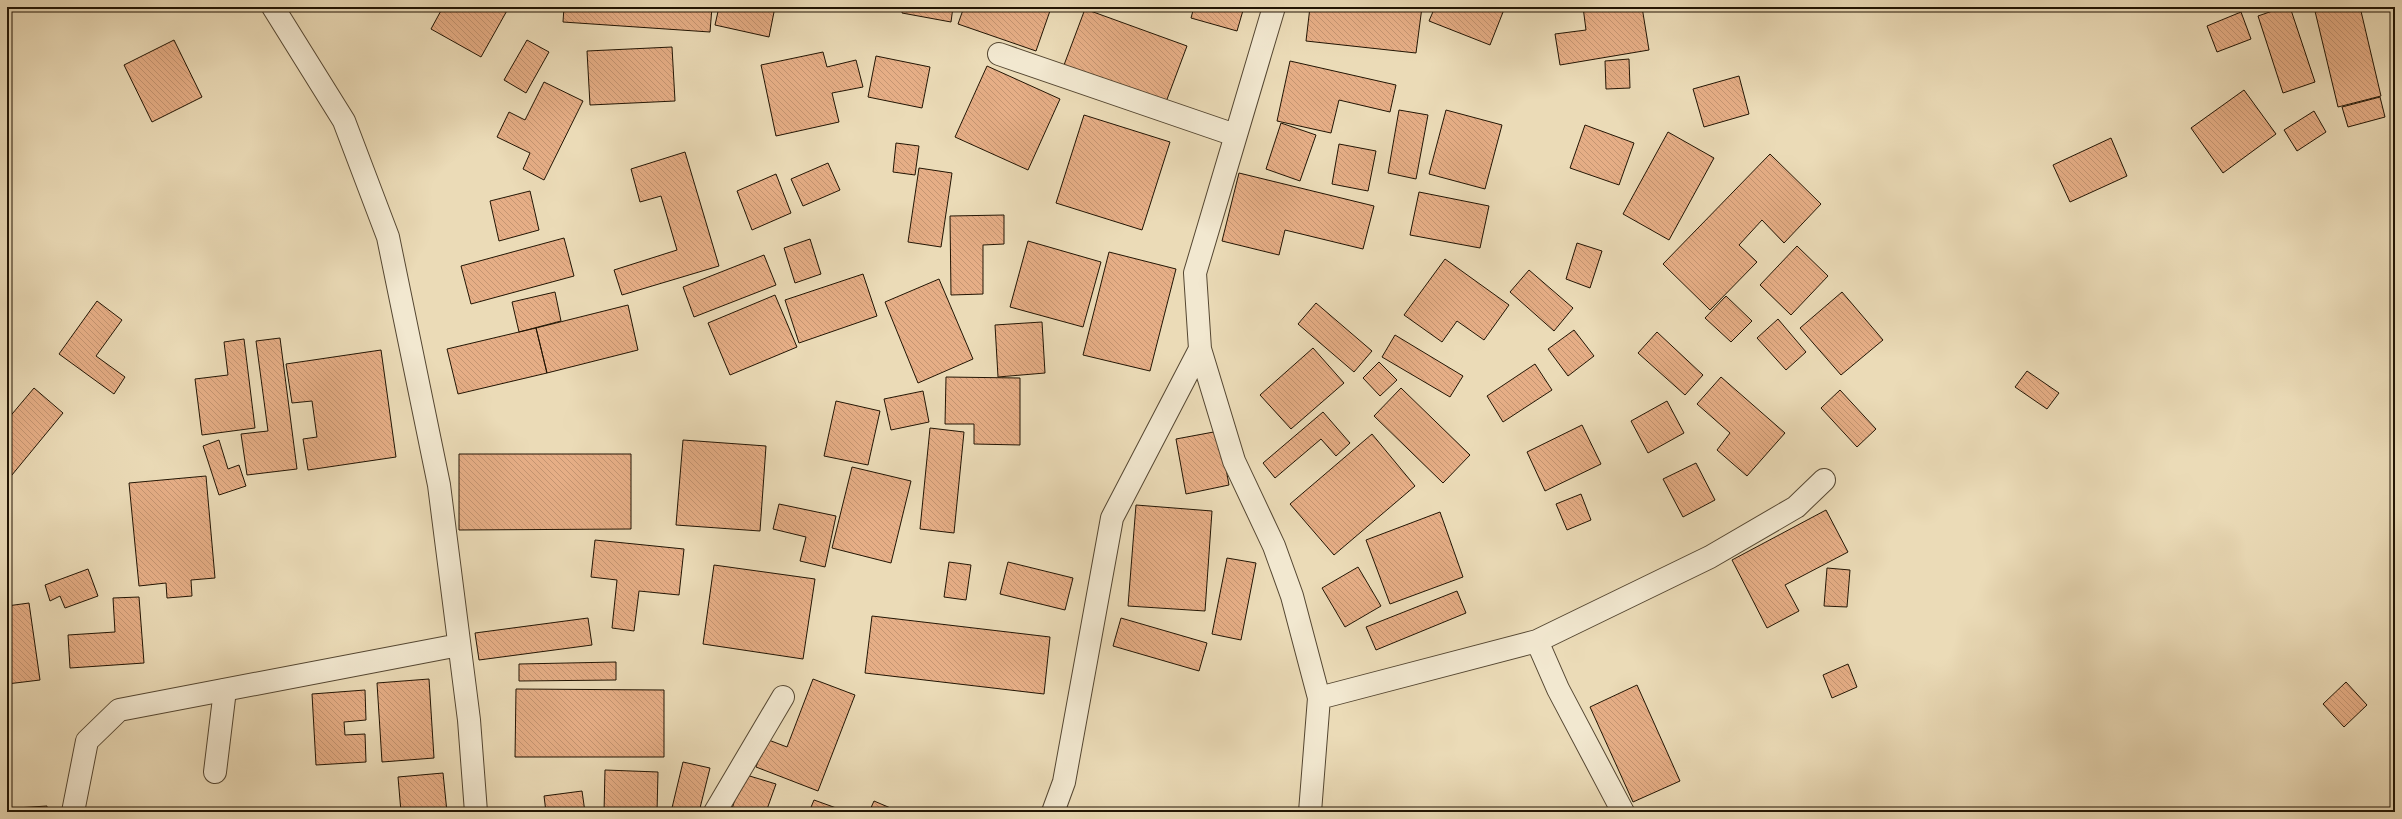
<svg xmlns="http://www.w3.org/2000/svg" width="2402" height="819" font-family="'IM FELL French Canon',serif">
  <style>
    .building { fill: url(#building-back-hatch); stroke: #221504 }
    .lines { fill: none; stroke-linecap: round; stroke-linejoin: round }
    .service-casing { stroke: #544631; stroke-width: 24 }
    .minor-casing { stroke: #544631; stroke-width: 24 }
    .service { stroke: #f2e8d0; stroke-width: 22 }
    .minor { stroke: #f2e8d0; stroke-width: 22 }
  </style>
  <defs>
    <pattern id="building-back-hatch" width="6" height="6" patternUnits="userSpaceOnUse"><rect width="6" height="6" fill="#e6ae86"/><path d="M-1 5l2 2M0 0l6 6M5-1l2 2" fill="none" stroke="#c59572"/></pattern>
  </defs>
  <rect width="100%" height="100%" fill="#ebdbb7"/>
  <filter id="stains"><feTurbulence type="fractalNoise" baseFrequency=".005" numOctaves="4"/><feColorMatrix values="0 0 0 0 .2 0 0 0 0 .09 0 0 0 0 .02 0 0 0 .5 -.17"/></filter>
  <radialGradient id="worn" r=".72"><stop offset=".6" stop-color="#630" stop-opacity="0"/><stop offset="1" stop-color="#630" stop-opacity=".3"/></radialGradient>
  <!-- building -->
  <path class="building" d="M443 7H509L481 57 431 29Z
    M564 7H712L710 32 563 22Z
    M719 7H775L769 37 715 25Z
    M903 7H953L951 22 902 13Z
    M964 7H1048L1051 8 1036 51 958 24Z
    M1194 7H1244L1237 31 1191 18Z
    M1310 7H1422L1416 53 1306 41Z
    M1435 7H1505L1490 45 1429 21Z
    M1583 7H1642L1649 50 1560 65 1555 34 1586 30Z
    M2284 7H2290L2315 82 2283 93 2258 16Z
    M2314 7H2360L2381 96 2338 107Z
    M1085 9 1187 46 1166 102 1064 65Z
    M2241 12 2251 39 2217 52 2207 26Z
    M174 40 202 97 152 122 124 65Z
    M527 40 549 52 526 93 504 80Z
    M672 47 675 101 590 105 587 51Z
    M823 52 827 67 856 60 863 87 832 93 839 122 776 136 761 65Z
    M876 56 930 67 922 108 868 97Z
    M1629 59 1630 88 1606 89 1605 61Z
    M1290 61 1396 85 1390 112 1339 100 1331 133 1277 121Z
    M987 66 1060 99 1028 170 955 137Z
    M1739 76 1749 114 1704 127 1693 89Z
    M544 82 583 101 544 180 523 169 530 153 497 137 509 112 525 120Z
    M2244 90 2276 134 2223 173 2191 128Z
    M2380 97 2385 117 2348 127 2342 107Z
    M1399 110 1428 115 1416 179 1388 173Z
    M1446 110 1502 125 1485 189 1429 174Z
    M2314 111 2326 132 2297 151 2284 130Z
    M1084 115 1170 142 1142 230 1056 203Z
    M1281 123 1316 135 1300 181 1266 169Z
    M1585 125 1634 143 1619 185 1570 168Z
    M1668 132 1714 158 1669 240 1623 214Z
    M2111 138 2127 176 2070 202 2053 165Z
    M896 143 919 146 915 175 893 172Z
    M1339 144 1376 151 1368 191 1332 184Z
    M685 152 719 266 622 295 614 270 677 250 661 196 640 202 631 169Z
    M1770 154 1821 204 1784 243 1762 220 1739 245 1757 262 1710 310 1663 264Z
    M828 163 840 190 803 206 791 179Z
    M919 168 952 173 941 247 908 242Z
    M1239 173 1374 206 1363 249 1285 230 1279 255 1222 241Z
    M776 174 791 213 752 230 737 191Z
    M530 191 539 230 499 241 490 201Z
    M1419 192 1489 206 1480 248 1410 235Z
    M1004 215V244L983 245V294L951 295 950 216Z
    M564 238 574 276 471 304 461 266Z
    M810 239 821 274 795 283 784 248Z
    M1028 241 1101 262 1083 327 1010 307Z
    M1577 243 1602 251 1590 288 1566 279Z
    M1797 246 1828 276 1791 315 1760 285Z
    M1109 252 1176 269 1150 371 1083 355Z
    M764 255 776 285 694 317 683 287Z
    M1445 259 1509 305 1484 340 1457 321 1442 342 1404 315Z
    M1529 270 1573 308 1554 331 1510 292Z
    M863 274 877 316 799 343 785 300Z
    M939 279 973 359 918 383 885 302Z
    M555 292 561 321 519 332 512 302Z
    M1842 292 1883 340 1841 375 1800 328Z
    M775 295 797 347 730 375 708 323Z
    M1726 296 1752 321 1731 342 1705 318Z
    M97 301 122 320 96 356 125 377 114 394 59 354Z
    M1316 303 1372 351 1354 372 1298 324Z
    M628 305 638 350 547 373 536 328Z
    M1778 319 1806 352 1786 370 1757 338Z
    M1042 322 1045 373 998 377 995 325Z
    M536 328 547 373 458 394 447 349Z
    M1574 330 1594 356 1568 376 1548 349Z
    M1657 332 1703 375 1685 395 1638 353Z
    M1395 335 1463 376 1450 397 1382 357Z
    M280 338 297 469 247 475 241 434 268 431 256 341Z
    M244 339 255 428 202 435 195 379 228 375 224 342Z
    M1313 348 1344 383 1291 429 1260 395Z
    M381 350 396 457 308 470 303 439 317 437 312 401 292 403 286 364Z
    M1379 362 1397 380 1380 396 1363 378Z
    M1535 364 1552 390 1503 422 1487 396Z
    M2027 371 2059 393 2047 409 2015 387Z
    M946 377 1020 378V445L974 444V424H945Z
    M1721 377 1785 433 1747 476 1717 450 1730 433 1697 404Z
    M34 388 63 413 7 481V420Z
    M1401 388 1470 455 1443 483 1374 416Z
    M1840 390 1876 429 1857 447 1821 408Z
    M923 391 929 422 891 430 884 399Z
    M836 401 880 411 868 465 824 456Z
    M1667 401 1684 433 1648 453 1631 421Z
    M1323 412 1350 443 1336 456 1321 439 1275 478 1263 463Z
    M1582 425 1601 464 1545 491 1527 452Z
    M930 428 964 432 954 533 920 529Z
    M1219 431 1229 485 1186 494 1176 439Z
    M1372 434 1415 486 1334 555 1290 504Z
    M219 440 228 469 239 465 246 486 219 495 203 446Z
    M683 440 766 446 760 531 676 525Z
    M459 454H631V529L459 530Z
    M1696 463 1715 500 1683 517 1663 479Z
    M852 467 911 481 891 563 832 548Z
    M206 476 215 578 191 580 192 596 167 598 166 583 139 586 129 483Z
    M1581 494 1591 520 1567 530 1556 504Z
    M779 504 836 516 825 567 800 561 806 537 773 529Z
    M1136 505 1212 511 1205 611 1128 606Z
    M1826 510 1848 552 1785 585 1799 611 1767 628 1732 560Z
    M1440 512 1463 577 1390 604 1366 540Z
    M595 540 684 549 679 595 639 591 634 631 612 628 617 580 591 577Z
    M1227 558 1256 563 1241 640 1212 634Z
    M949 562 971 565 966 600 944 597Z
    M1008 562 1073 578 1065 610 1000 594Z
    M714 565 815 579 803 659 703 644Z
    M1358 567 1381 606 1345 627 1322 588Z
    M1827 568 1850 570 1847 607 1824 606Z
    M88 569 98 596 65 608 60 596 50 601 45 585Z
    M1457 591 1466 613 1376 650 1366 627Z
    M139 597 144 663 70 668 68 635 115 632 113 598Z
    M29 603 40 680 7 684V606Z
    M872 616 1050 637 1044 694 865 673Z
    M588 618 592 645 479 660 475 633Z
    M1121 618 1207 643 1199 671 1113 646Z
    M616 662V680L519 681V664Z
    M1848 664 1857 687 1832 698 1823 675Z
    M429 679 434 758 382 762 377 683Z
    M813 679 855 695 818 791 756 767 766 739 787 747Z
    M2346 682 2367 705 2344 727 2323 704Z
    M1637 685 1680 781 1633 802 1590 707Z
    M516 689 664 690V757H515Z
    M365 690 366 720 344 722 345 735 365 734 366 762 316 765 312 694Z
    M683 762 710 768 699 812H671Z
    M605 770 658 772 657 812H604Z
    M443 773 447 812H401L398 777Z
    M743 774 776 784 766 812H731Z
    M582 791 585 812H546L544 796Z
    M814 800 839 809 838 812H809Z
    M874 801 900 812H869Z
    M47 806V812H17L16 808Z
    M328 808V812H300V811Z"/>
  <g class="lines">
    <defs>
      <path id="service" d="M215 772 225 690"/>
      <path id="minor" d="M273 7 344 121 388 237 439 485 469 720 476 812
        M1274 7 1195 273 1200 349 1234 461 1274 546 1292 596 1319 698 1310 812
        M999 54 1235 135
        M1537 641 1558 689 1623 812
        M1319 698 1537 641 1710 557 1796 507 1824 480
        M73 812 87 741 119 710 459 645
        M715 812 783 697
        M1053 812 1064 782 1112 518 1200 349"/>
    </defs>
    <!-- service casing -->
    <use href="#service" class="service-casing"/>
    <!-- minor casing -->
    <use href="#minor" class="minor-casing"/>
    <!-- service -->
    <use href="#service" class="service"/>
    <!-- minor -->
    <use href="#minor" class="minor"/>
  </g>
  <!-- margin -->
  <rect width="2402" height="819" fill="none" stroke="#ebdbb7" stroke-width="24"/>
  <rect x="8" y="8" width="2386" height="803" fill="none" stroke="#221504" stroke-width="2"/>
  <rect x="12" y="12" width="2378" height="795" fill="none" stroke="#221504"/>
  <rect width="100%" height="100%" filter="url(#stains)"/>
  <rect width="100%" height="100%" fill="url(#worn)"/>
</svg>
